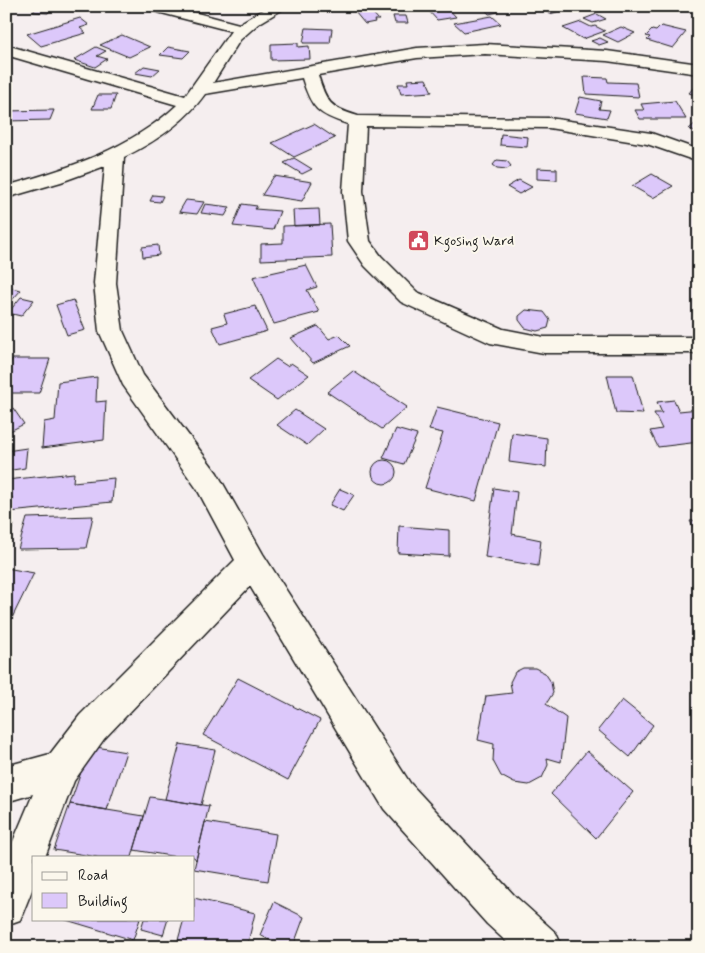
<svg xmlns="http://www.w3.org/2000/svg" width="705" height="953" font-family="Mynerve,sans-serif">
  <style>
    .building { fill: #dcc8fa; stroke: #1c1c1c }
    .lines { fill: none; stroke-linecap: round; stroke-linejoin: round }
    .minor-casing { stroke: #1c1c1c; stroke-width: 3 }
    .minor { fill: #fbf7ec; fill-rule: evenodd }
    .labels { text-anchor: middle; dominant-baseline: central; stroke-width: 4; stroke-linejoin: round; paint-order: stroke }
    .far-poi-label { font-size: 14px; fill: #1c1c1c; stroke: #fbf7ec; text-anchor: start }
  </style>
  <rect width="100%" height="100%" fill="#f5eeef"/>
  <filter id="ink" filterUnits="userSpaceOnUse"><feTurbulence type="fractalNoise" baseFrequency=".02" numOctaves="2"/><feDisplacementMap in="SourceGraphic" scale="10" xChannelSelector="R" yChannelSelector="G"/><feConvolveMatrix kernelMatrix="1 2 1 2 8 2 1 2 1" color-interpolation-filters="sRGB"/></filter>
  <g filter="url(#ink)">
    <!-- building -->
    <path class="building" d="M38 6H54L48 13 33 12Z
      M482 6H493L498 12 489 14Z
      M547 6H576L550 14 541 8Z
      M447 7 456 17 437 20 428 10Z
      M370 10 379 20H374L375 22 365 24 355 12Z
      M597 14 606 19 593 23 584 19Z
      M393 16H406L408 23H395Z
      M492 16 501 24 464 32 454 23Z
      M80 18 89 25 80 28 86 33 41 46 27 34Z
      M581 22 591 27 595 26 605 31 583 39 563 28Z
      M661 26 686 32 673 48 647 40 650 37 646 36 652 30 656 31Z
      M621 27 635 33 618 42 603 35Z
      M306 28 332 29 330 43H303Z
      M122 35 150 47 129 57 100 45Z
      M600 38 608 42 599 45 591 41Z
      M298 43V47L309 46 310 59 271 60V44Z
      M96 47 106 51 97 56 107 59 95 67 74 60Z
      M168 47 190 51 183 58 160 55Z
      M144 66 160 69 152 76 135 73Z
      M584 77 607 78 608 82 636 83 639 97 586 94Z
      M426 79 432 92 401 94 398 84H408L407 80Z
      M694 87 699 88V96L689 93Z
      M98 95H116L111 109H92Z
      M580 97 601 101 599 109 610 110 607 118 575 113Z
      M675 101 686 119H640L635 110H644L641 104Z
      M54 110 50 120 6 121V111Z
      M699 120V132L689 129Z
      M314 124 335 138 294 157 272 143Z
      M501 134 528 137 527 147 500 145Z
      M294 158 312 169 302 174 284 163Z
      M497 160 507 161 511 166 507 169 497 168 493 165Z
      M537 168 557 169V180L537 179Z
      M652 174 673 186 653 198 632 186Z
      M274 176 312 182 302 201 262 195Z
      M519 180 532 187 519 194 507 187Z
      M153 195 163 196 160 202 150 201Z
      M186 200 204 202 197 214 179 212Z
      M205 204 230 207 225 216 201 213Z
      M242 204 257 206 255 209 280 211 273 230 233 226Z
      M319 209 320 225 294 226 293 210Z
      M330 224 332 257 261 260V244L283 243V226Z
      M158 245 159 255 143 257 142 247Z
      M306 265 317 287 307 290 319 312 274 324 253 277Z
      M6 287 21 290 6 307Z
      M21 297 34 300 21 316 8 313Z
      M73 300 85 330 67 335 56 305Z
      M255 306 267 331 220 344 212 327 227 323 224 314Z
      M526 310 544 312 550 320 548 328 537 331 525 328 519 320V316Z
      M318 326 329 339 339 335 350 346 313 363 291 338Z
      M12 359H50L39 393H6V375Z
      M276 359 287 366 291 363 309 375 277 400 248 380Z
      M353 371 407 407 382 429 327 392Z
      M607 375H633L643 414 616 413Z
      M97 377 96 402 106 401 104 440 42 448 44 422 55 420 58 382Z
      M674 400 679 411 699 409V442L658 447 650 431 662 429 654 413H662L657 402Z
      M437 407 498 422 476 501 425 488 443 433 429 430Z
      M13 408 24 424 6 433V411Z
      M295 410 324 429 307 445 277 425Z
      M396 429 417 435 404 464 383 458Z
      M512 433 547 438 546 467 509 462Z
      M27 448 25 468 6 471V451Z
      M372 472a12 12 0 1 1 24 0a12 12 0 1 1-24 0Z
      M74 473 73 482 114 478 112 502 9 512 12 497 6 498V480Z
      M494 488 517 492 512 534 541 540 538 566 485 557Z
      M340 489 354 495 343 511 330 505Z
      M93 516 86 548 18 549 27 518Z
      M699 520V538L690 521Z
      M6 524 14 525 6 544Z
      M399 526 449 530V556L398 553Z
      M6 568 34 573 10 622 6 621Z
      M523 668H535L545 673 551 682 553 693 546 704 566 718 561 762 547 758 548 765 542 778 529 785 514 783 501 776 493 761 494 744 478 740 486 696 512 693 510 682 515 672Z
      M238 678 320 720 288 780 203 735Z
      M622 700 653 725 630 757 598 730Z
      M180 744 215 750 201 805 165 799Z
      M90 746 126 752 107 810 70 804Z
      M587 751 633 792 596 838 551 794Z
      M150 797 209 806 196 860 194 857H177L134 850Z
      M70 804 144 816 132 857H98L54 850Z
      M205 822 276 834 268 881 194 869Z
      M194 898 255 913 247 947H176L184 919H194Z
      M274 902 304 917 293 947H282L260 935Z
      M63 919H140L133 940Z
      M144 919H168L163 935 141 929Z"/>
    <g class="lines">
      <defs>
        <path id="minor" d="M144 6H170L239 24 269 6H288L258 24 240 40 213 83 417 48 485 44 607 51 699 64V74L607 61 485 54 417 58 318 75C326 102 330 108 358 116L549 118 651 133 699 150V162L647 144 549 128 366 126 363 191 370 241 381 256 417 292 503 329 544 337H699V353H544L490 343 401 302 365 266 348 241 343 191 348 124C318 115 311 108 302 78L205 94C185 122 155 142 124 157L116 283 123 331 143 375 217 473 263 554 410 783 515 896 556 933 562 947H512L487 924 384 809 250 586 104 739 74 781 45 857H34V885L20 920 6 925V858L33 794 6 802V766L50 754 80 715 235 560 197 489 123 385 99 331 94 283 105 166 61 182 6 198V186C67 169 130 149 177 105L6 55V45L185 96 231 31 146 9Z"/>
      </defs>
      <!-- minor casing -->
      <use href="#minor" class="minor-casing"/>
      <!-- minor -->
      <use href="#minor" class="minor"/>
    </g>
  </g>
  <!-- icons -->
  <defs>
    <symbol id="civic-square" viewBox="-11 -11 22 22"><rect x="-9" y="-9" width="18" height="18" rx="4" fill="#d1495b" stroke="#fbf7ec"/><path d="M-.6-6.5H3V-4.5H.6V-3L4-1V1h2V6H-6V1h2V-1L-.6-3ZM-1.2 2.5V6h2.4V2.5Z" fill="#fff"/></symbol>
  </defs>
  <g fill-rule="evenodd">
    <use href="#civic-square" x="406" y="228" width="25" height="25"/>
  </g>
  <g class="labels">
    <!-- far-poi labels -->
    <g class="far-poi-label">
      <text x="434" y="241">Kgosing Ward</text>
    </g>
  </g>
  <!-- margin -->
  <rect width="705" height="953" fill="none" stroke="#fbf7ec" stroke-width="25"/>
  <rect x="12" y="12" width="680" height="928" fill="none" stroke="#1c1c1c" stroke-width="2" filter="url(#ink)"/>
  <!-- legend -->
  <rect x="32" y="856" width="162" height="65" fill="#fbf7ec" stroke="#a29f99"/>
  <rect x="42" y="872" width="25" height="8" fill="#fbf7ec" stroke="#a29f99"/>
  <text x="78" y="880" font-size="15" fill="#1c1c1c">Road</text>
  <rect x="42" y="893" width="25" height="15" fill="#dcc8fa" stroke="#a29f99"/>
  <text x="78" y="906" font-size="15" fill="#1c1c1c">Building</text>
</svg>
